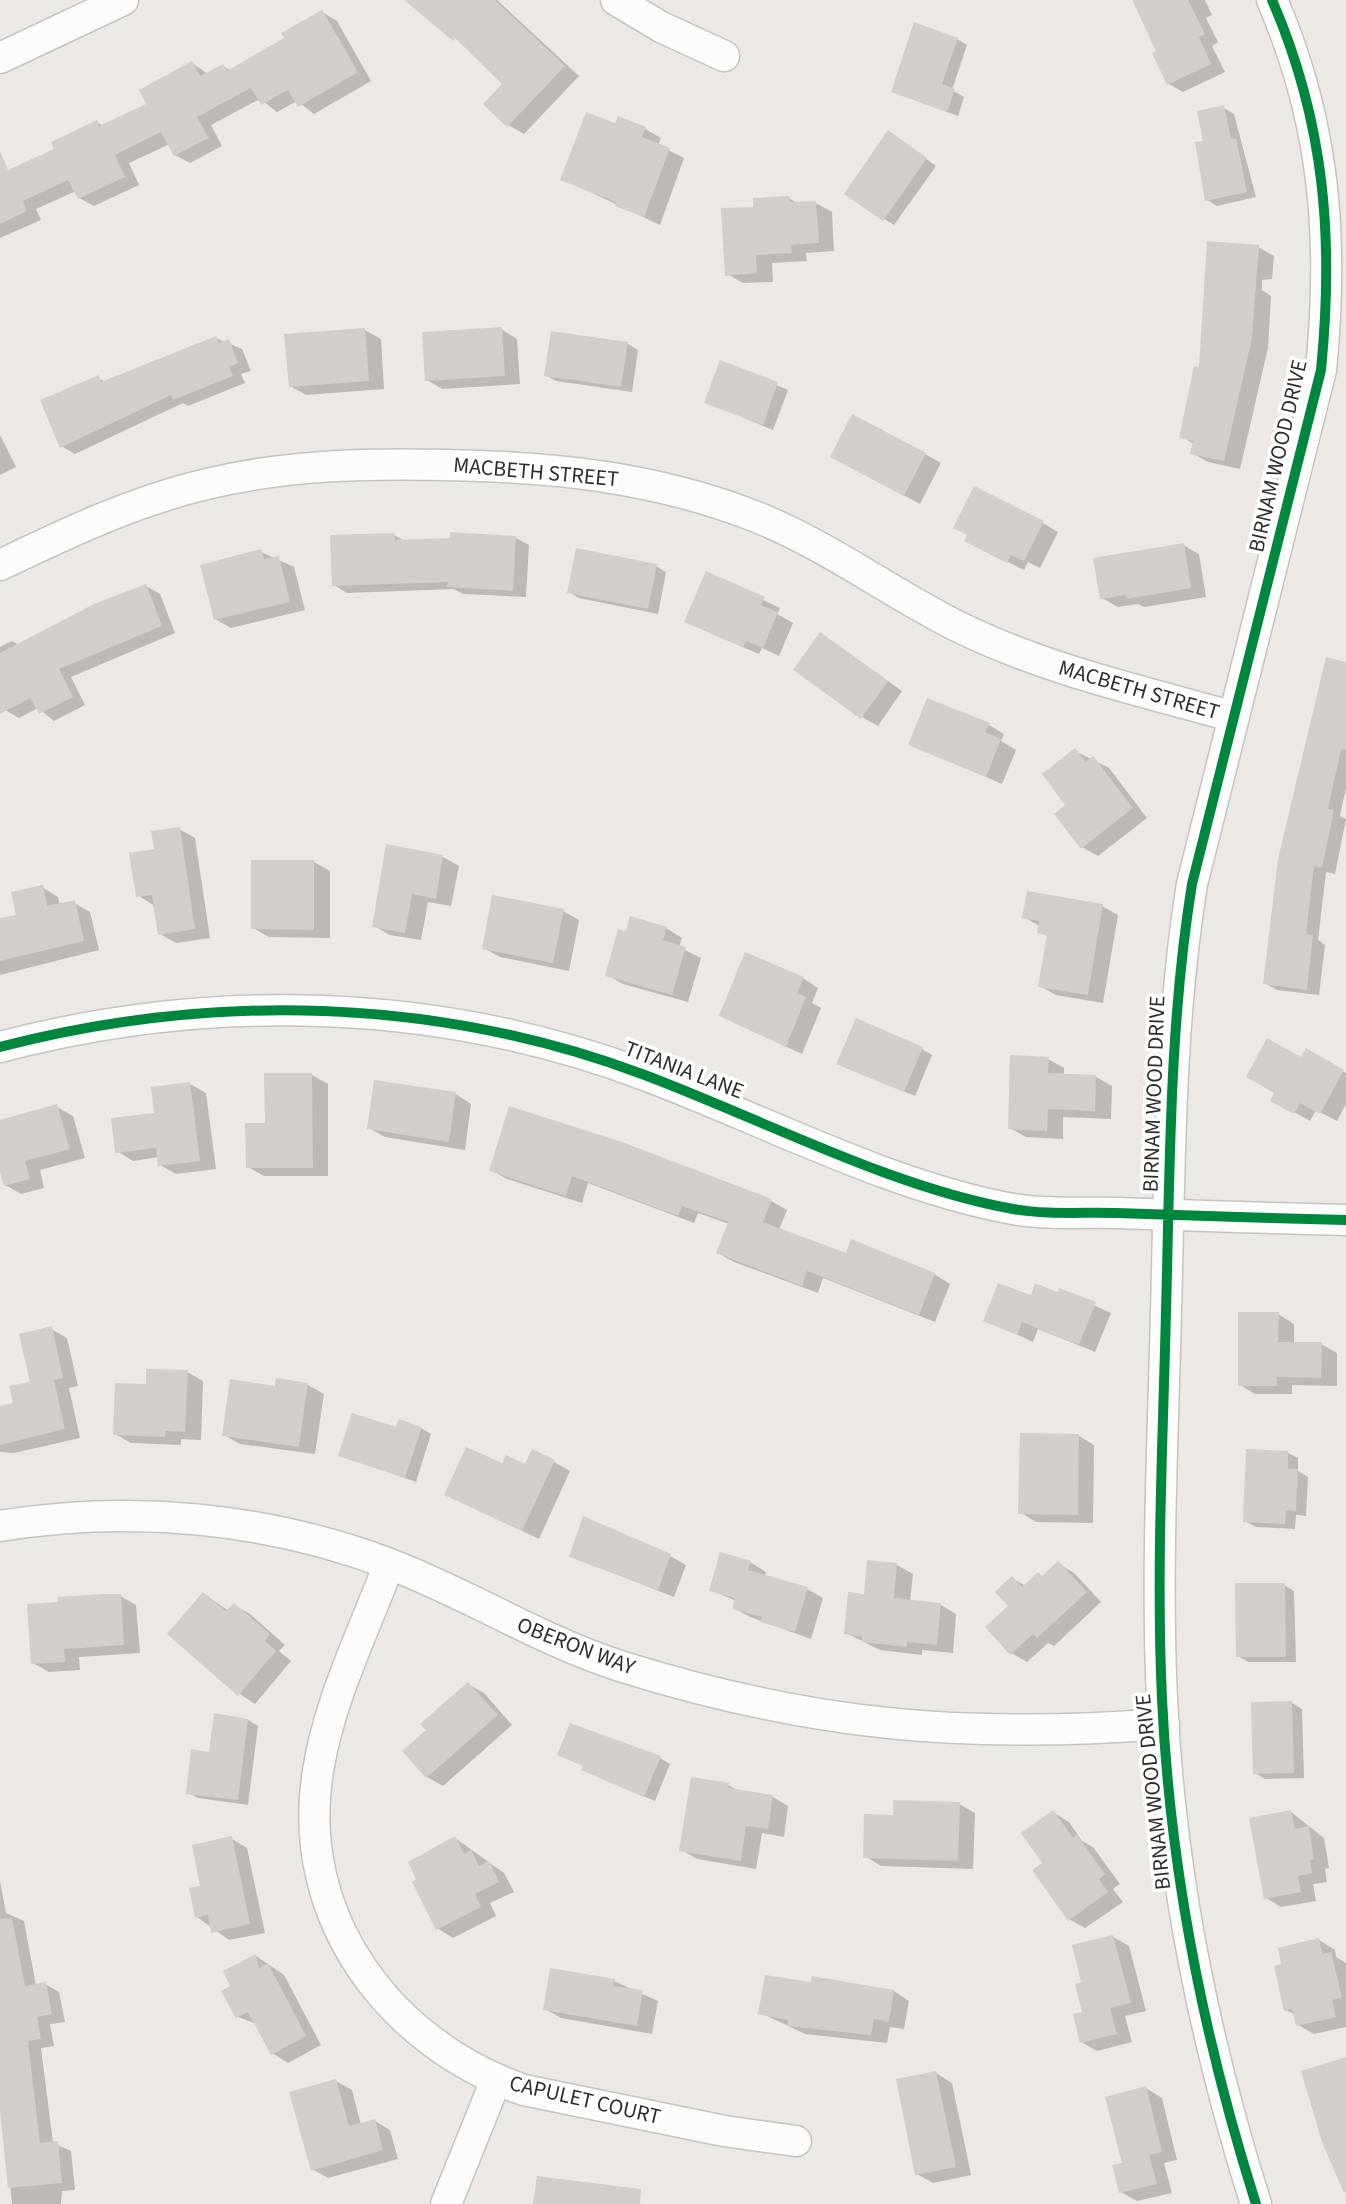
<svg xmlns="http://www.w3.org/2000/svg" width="1346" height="2204" font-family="'Source Sans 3',sans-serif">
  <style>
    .shadow { fill: #0003 }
    .building { fill: #d1cecb }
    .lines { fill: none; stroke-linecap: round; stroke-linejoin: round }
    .street-casing { stroke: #c5c4c5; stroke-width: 33 }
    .street { stroke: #fcfcfb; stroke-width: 30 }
    .cycleway-casing { stroke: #fff; stroke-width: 15 }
    .cycleway { stroke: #00873e; stroke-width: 10 }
    .labels { text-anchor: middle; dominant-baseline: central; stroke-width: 7; stroke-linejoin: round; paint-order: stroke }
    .street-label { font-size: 22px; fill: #2e2e2e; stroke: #fff }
  </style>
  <rect width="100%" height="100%" fill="#ece8e4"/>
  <!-- shadow -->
  <path class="shadow" d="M407 0H497L579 76 524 134 508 125 505 84 466 46Z
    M1134 0H1205L1212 15 1206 18 1218 42 1212 46 1225 72 1183 92 1169 84 1159 52Z
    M322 12 337 21 371 81 314 114 297 101 277 112 260 99 211 125 222 146 190 163 175 155 170 144 129 163 139 185 94 206 79 198 76 191 36 209 41 220 0 238V174L57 150 97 122 103 126 149 105 192 63 208 74 223 66 231 71 287 38Z
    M957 39 967 45 952 90 964 97 958 116 893 92Z
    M1224 108 1234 114 1256 197 1217 206 1207 200Z
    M616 126 645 129 661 138 658 145 684 158 660 225 563 179Z
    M899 139 936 166 894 225 884 219Z
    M789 198 798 204 816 203 832 212 834 251 806 253 807 261 772 263 773 282 743 283 727 274 756 209Z
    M1258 247 1274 256 1272 279 1262 280V290L1271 296 1268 348 1240 469 1208 462 1192 453 1194 444 1182 437 1201 369Z
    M501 329 517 339 520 384 442 389 427 380Z
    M365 330 381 339 384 389 306 395 290 386Z
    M216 338 242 349 251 371 241 374 245 383 188 406 183 403 75 454 61 446 98 378 106 382Z
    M628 344 638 350 632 392 556 381 546 375Z
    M722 362 788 390 773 430 706 402Z
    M0 435 16 467 0 475Z
    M925 454 941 463 920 504 848 466Z
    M1043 523 1058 532 1040 568 1028 562 1024 570 982 549Z
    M394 535 405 541 516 538 529 545 526 597 463 594 454 589 347 593 334 585Z
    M1183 545 1199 554 1206 597 1144 607 1138 604 1118 607 1102 598Z
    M261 552 294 567 305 610 231 628 215 619Z
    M656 566 666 572 658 614 579 598 569 592Z
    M707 574 780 608 777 614 793 623 779 656 762 648 759 654 703 630Z
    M146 586 160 594 175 633 71 677 85 705 54 721 38 708 19 718 5 710 0 701V647L12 641 19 645Z
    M836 644 902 691 878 726 862 717Z
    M1346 664V788L1340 816 1346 819 1335 874 1326 872 1318 940 1325 945 1319 995 1277 990 1265 983Z
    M989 725 1004 734 1001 741 1016 750 1002 784 911 744Z
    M1075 751 1109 768 1147 818 1098 856 1082 847 1068 805Z
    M179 829 195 838 210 938 176 943 160 934 153 905 138 895 156 851Z
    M443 857 459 866 451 906 428 902 421 940 390 935 374 926Z
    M314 862 330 871V938L269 937 253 928Z
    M42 887 58 897 60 906 74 903 90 912 99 950 0 975V920L18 916Z
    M1102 906 1118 915 1103 1003 1056 995 1040 986 1049 937 1040 932 1041 927 1024 917Z
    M563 911 579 920 569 971 500 957 484 948Z
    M666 928 682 938 679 947 701 958 688 1002 623 984 607 975 627 933Z
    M803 978 818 988 812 1003 821 1008 802 1054 721 1016Z
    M922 1049 932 1055 915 1096 849 1069Z
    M1306 1051 1346 1073V1104L1337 1121 1316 1110 1310 1121 1273 1100Z
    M1048 1059 1064 1068V1076L1096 1077 1112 1086 1111 1119 1063 1117V1139L1026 1137 1010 1128Z
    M312 1075 328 1084V1176H264L248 1167 267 1124Z
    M190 1084 206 1093 216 1169 176 1174 160 1165 159 1157 133 1161 117 1151Z
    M456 1094 471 1104 465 1150 385 1137 369 1128Z
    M57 1107 73 1116 85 1158 40 1170 44 1188 21 1194 5 1185 0 1166V1122Z
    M622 1144 771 1201 787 1210 779 1230 847 1255 934 1274 950 1284 935 1322 823 1278 818 1293 734 1262 718 1253 729 1224 698 1213 694 1223 588 1183 582 1203 507 1179 491 1170Z
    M1060 1290 1111 1313 1095 1352 1038 1329 1033 1342 986 1320 1032 1298 1059 1295Z
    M1278 1314 1294 1324V1344H1321L1337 1353V1386L1292 1385V1394H1255L1240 1385Z
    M51 1329 67 1338 78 1386 69 1388 80 1438 14 1453 0 1452V1409L15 1405 32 1383Z
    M187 1372 203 1381 201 1440 181 1439V1445L131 1443 115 1434 148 1386Z
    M278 1381 308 1385 324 1394 315 1454 240 1444 224 1435 276 1388Z
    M421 1428 431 1434 416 1482 340 1455 397 1430Z
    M1079 1436 1094 1445 1093 1523 1036 1522 1020 1512Z
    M1288 1453 1298 1458V1471L1308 1477 1306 1516 1296 1515 1295 1529 1256 1527 1245 1521Z
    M554 1462 570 1471 539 1539 463 1503 503 1465Z
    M571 1556H670L686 1565 674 1597Z
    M750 1562 766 1572 764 1577 807 1589 823 1598 811 1639 750 1617 734 1608 736 1601 711 1590Z
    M1059 1564 1074 1573 1101 1602 1054 1646 1048 1643 1027 1662 1011 1653 1012 1578 1026 1586 1044 1577Z
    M897 1565 913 1574 910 1602 941 1605 956 1614 953 1653 922 1650V1655L880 1650 846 1633 865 1596Z
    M1284 1585 1294 1591 1296 1662H1248L1238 1656Z
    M204 1594 229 1611 234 1605 250 1614 285 1645 279 1651 291 1661 255 1704 240 1694 170 1634Z
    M120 1596 136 1605 140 1653 79 1657 80 1670 49 1672 33 1663Z
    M468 1684 484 1693 512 1725 443 1786 427 1777 429 1730Z
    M1292 1703 1302 1709 1304 1778 1265 1779 1255 1773Z
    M248 1720 258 1726 248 1805 198 1798 188 1793 211 1754Z
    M660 1758 670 1764 655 1801 594 1775Z
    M728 1785 741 1792 773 1797 788 1806 784 1837 762 1833 756 1869 697 1859 682 1850Z
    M959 1804 975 1813 973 1869 881 1866 865 1856 895 1817Z
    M1053 1812 1069 1822 1082 1841 1093 1847 1120 1884 1113 1889 1123 1902 1085 1928 1069 1919 1045 1863Z
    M1291 1812 1324 1838 1329 1868 1325 1869 1327 1882 1313 1884 1316 1901 1281 1907 1265 1897Z
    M455 1838 504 1873 514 1892 490 1903 496 1916 453 1938 437 1928Z
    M232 1839 247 1848 265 1933 229 1940 197 1917Z
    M0 1881 6 1913 24 1921 36 1986 45 1984 59 1992 65 2022 50 2024 54 2046 41 2048 53 2143 71 2151 75 2190 62 2191 61 2204H12L0 2091Z
    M1113 1937 1129 1946 1146 2011 1125 2016 1132 2042 1097 2051 1081 2042 1083 1983Z
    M1319 1940 1335 1950 1336 1957 1346 1963V2027L1314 2034 1298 2025 1296 2015 1286 2010Z
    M256 1956 284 1975 321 2045 288 2063 272 2053 257 2024 238 2017 233 1987Z
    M614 1981 658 2001 652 2034 561 2018 545 2009Z
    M812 1984 894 1991 909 2001 904 2029 890 2027 887 2043 805 2034 761 2013Z
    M936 2073 952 2083 971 2175 933 2183 917 2174Z
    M336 2081 352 2090 361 2125 375 2121 390 2130 398 2159 328 2178 312 2169Z
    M1146 2088 1162 2098 1177 2160 1164 2163 1172 2193 1137 2201 1121 2192 1124 2164Z"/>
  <!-- building -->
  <path class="building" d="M404 0H495L565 66 507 127 483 104 502 84 455 38 453 41Z
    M1132 0H1188L1205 34 1199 37 1211 64 1167 85 1152 53 1156 51Z
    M322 10 358 72 298 107 288 90 261 105 251 88 197 117 209 138 174 156 161 132 115 155 125 177 78 199 68 180 23 201 27 211 0 224V151L8 170 54 149 51 142 97 120 99 126 146 104 139 90 192 61 200 76 223 64 227 71 284 38 281 33Z
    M914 22 958 38 942 84 955 89 947 112 891 92Z
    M1224 105 1231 139 1236 138 1247 192 1205 201 1195 142 1203 141 1197 111Z
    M586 112 615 123 618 116 646 127 642 137 670 148 644 217 615 206 616 202 560 180Z
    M888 130 927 158 883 221 844 194Z
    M789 196 790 202 816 201 819 243 791 245 792 253 756 255 757 273 725 276 721 208 753 207V198Z
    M1207 241 1259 245 1252 338 1224 461 1190 454 1193 441 1179 438 1194 366 1199 367Z
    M502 327 505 376 425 381 422 332Z
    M365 328 369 381 289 387 284 334Z
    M551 331 628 342 621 387 544 376Z
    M216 336 219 343 229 339 238 363 229 367 233 376 173 400 171 395 60 448 40 400 99 375 101 382Z
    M720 360 778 382 763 425 704 403Z
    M852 414 926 453 904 496 830 457Z
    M974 486 1044 521 1024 561 1011 555 1007 563 964 541 967 535 953 528Z
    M450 532 516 536 513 591 447 587 448 582 332 586 330 535 394 533 395 540 450 538Z
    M1184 543 1191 588 1127 599 1126 595 1100 599 1093 558Z
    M576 548 657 564 648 609 567 593Z
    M261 549 264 559 279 556 290 602 214 620 200 565Z
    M706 571 765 597 761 605 778 612 763 648 746 641 743 647 684 622Z
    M146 584 162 626 59 669 73 697 39 714 30 698 0 714V653L94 604Z
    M820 632 888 681 861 719 793 670Z
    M1326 657 1346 662V750L1341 749 1328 809 1334 810 1322 868 1314 866 1306 934 1313 935 1307 990 1263 984 1278 859Z
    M927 698 990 723 985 732 1001 739 986 777 908 745Z
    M1075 748 1086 762 1093 756 1133 808 1081 849 1054 814 1065 805 1042 774Z
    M180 827 195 929 158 935 152 895 136 897 129 853 154 849 151 831Z
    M386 844 443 855 436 899 412 894 405 933 372 927Z
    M251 860H314V930L251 929Z
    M43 885 47 906 75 900 84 941 0 961V918L16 915 11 892Z
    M1027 891 1103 904 1088 995 1038 987 1047 935 1037 933 1039 921 1022 918Z
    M492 895 564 909 553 963 482 949Z
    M630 916 667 927 663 940 686 947 672 995 605 976 618 929 626 931Z
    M745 952 804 977 797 993 806 997 786 1047 719 1016Z
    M856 1018 923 1047 904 1092 836 1064Z
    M1267 1038 1301 1057 1306 1048 1344 1070 1320 1114 1300 1103 1294 1114 1270 1101 1274 1093 1246 1077Z
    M1010 1055 1049 1057 1048 1073 1096 1075 1095 1111 1048 1109 1047 1131 1008 1129Z
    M264 1073H312L313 1168H246L245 1123H265Z
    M374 1080 456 1092 449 1142 367 1129Z
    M190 1082 200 1161 158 1166 156 1148 115 1153 111 1118 154 1113 151 1087Z
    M57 1104 70 1149 25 1161 30 1179 4 1186 0 1173V1120Z
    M509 1106 622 1142 772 1199 763 1222 846 1253 851 1239 935 1273 919 1315 807 1271 802 1286 716 1253 728 1222 682 1206 678 1216 572 1176 566 1196 489 1171Z
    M998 1283 1031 1295 1035 1283 1057 1292 1059 1288 1096 1302 1079 1345 1022 1322 1017 1335 983 1321Z
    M1238 1312H1279L1278 1342H1322L1321 1378 1277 1377V1386H1238Z
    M52 1326 63 1378 54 1380 65 1429 0 1445V1406L13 1403 9 1386 30 1382 19 1334Z
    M146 1369 188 1370 185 1432 166 1431 165 1437 113 1435 115 1383 146 1384Z
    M276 1378 308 1383 299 1447 222 1436 230 1379 275 1386Z
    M352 1413 396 1427 399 1419 422 1427 405 1478 338 1456Z
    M1020 1433 1079 1434 1078 1515 1018 1514Z
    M466 1447 502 1463 506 1455 525 1464 532 1449 555 1460 522 1531 444 1495Z
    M1246 1449 1288 1451V1469H1298L1296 1511 1286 1510 1285 1524 1243 1522Z
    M583 1516 671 1554 658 1590 569 1557Z
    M720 1552 751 1561 748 1570 808 1587 795 1632 760 1622 762 1617 732 1609 735 1598 709 1591Z
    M867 1560 897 1563 894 1598 941 1603 937 1645 907 1642V1647L862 1642V1636L844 1634 848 1592 864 1594Z
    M1058 1561 1087 1592 1037 1638 1033 1634 1010 1655 985 1627 1008 1606 995 1592 1012 1576 1022 1587 1038 1572 1042 1576Z
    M1235 1583H1285L1286 1657H1236Z
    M203 1592 226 1611 234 1603 270 1634 265 1641 276 1651 238 1696 167 1634Z
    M103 1594H121L124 1645 64 1649 65 1662 31 1664 27 1604 58 1602V1597Z
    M468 1682 498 1715 426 1778 402 1751 426 1730 420 1724Z
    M1292 1701 1294 1773 1253 1774 1251 1702Z
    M214 1713 248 1719 238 1800 186 1794 191 1749 209 1752Z
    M570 1723 661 1756 644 1797 581 1770 583 1766 557 1755Z
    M691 1777 729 1783 728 1788 773 1795 768 1829 746 1826 741 1861 679 1851Z
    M893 1800 960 1802 958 1861 863 1858 864 1814 893 1815Z
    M1053 1810 1073 1838 1077 1835 1105 1874 1099 1879 1108 1892 1068 1921 1032 1870 1042 1863 1021 1833Z
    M1291 1810 1295 1829 1309 1826 1314 1859 1310 1860 1312 1873 1298 1876 1301 1892 1264 1899 1249 1818Z
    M232 1836 250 1924 211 1933 208 1915 195 1918 189 1888 200 1886 192 1845Z
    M455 1836 464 1854 471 1850 479 1866 489 1861 499 1882 475 1894 481 1907 436 1930 412 1882 416 1879 408 1862Z
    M12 1918 25 1986 46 1982 52 2014 37 2017 41 2039 28 2041 40 2143 58 2141 62 2183 8 2188 0 2111V1919Z
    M1113 1935 1131 2003 1110 2008 1117 2034 1080 2043 1073 2014 1082 2012 1075 1984 1081 1982 1072 1945Z
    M1319 1938 1322 1954 1331 1952 1342 1998 1332 2000 1336 2017 1296 2026 1292 2009 1284 2011 1274 1966 1281 1964 1278 1948Z
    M256 1954 259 1968 268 1963 306 2036 271 2055 248 2012 236 2018 221 1991 230 1986 223 1971Z
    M550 1968 615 1979 613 1986 643 1990 637 2026 543 2010Z
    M765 1975 810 1982 812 1976 894 1990 889 2022 874 2019 871 2035 787 2026 788 2020 758 2014Z
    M1346 2057V2192L1344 2193 1322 2142 1301 2071Z
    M936 2071 956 2167 915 2175 896 2079Z
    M336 2079 349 2126 375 2119 383 2150 311 2171 289 2092Z
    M1146 2086 1162 2152 1149 2155 1157 2184 1119 2193 1112 2165 1122 2163 1105 2097Z
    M537 2176 641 2189 640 2204H533Z"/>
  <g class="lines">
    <defs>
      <path id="street" d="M616 0 661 27 724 56
        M0 58 123 0
        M0 565C67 533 134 501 207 484 286 465 366 463 447 465 553 467 654 477 754 516 828 545 890 593 961 628 1047 670 1142 691 1234 717
        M0 1047C211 992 436 997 642 1074 760 1118 890 1187 1013 1209 1046 1215 1083 1212 1117 1213 1193 1216 1270 1218 1346 1220
        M0 1526C129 1505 265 1517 387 1563 467 1593 539 1640 620 1666 811 1726 965 1739 1164 1724
        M389 1564C364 1631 329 1700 318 1771 294 1917 390 2044 524 2090L724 2131 796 2141
        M446 2204 496 2080
        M1256 2204C1204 2040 1170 1871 1162 1699 1156 1570 1163 1440 1166 1311 1170 1168 1169 1026 1192 884L1321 370C1334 239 1325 122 1272 0"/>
    </defs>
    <!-- street casing -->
    <use href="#street" class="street-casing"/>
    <!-- street -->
    <use href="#street" class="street"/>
    <defs>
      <path id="cycleway" d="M0 1047C211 992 436 997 642 1074 760 1118 890 1187 1013 1209 1046 1215 1083 1212 1117 1213 1193 1216 1270 1218 1346 1220
        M1256 2204C1204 2040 1170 1871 1162 1699 1156 1570 1163 1440 1166 1311 1170 1168 1169 1026 1192 884L1321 370C1334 239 1325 122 1272 0"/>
    </defs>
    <!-- cycleway casing -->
    <use href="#cycleway" class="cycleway-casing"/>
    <!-- cycleway -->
    <use href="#cycleway" class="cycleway"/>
  </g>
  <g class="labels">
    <!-- street labels -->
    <g class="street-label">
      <text transform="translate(1278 456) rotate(-77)">BIRNAM WOOD DRIVE</text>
      <text transform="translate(536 472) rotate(5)">MACBETH STREET</text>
      <text transform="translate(1139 690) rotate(16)">MACBETH STREET</text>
      <text transform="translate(684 1070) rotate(21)">TITANIA LANE</text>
      <text transform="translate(1154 1094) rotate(-88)">BIRNAM WOOD DRIVE</text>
      <text transform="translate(576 1646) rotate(21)">OBERON WAY</text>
      <text transform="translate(1153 1792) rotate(-96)">BIRNAM WOOD DRIVE</text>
      <text transform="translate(585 2100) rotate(13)">CAPULET COURT</text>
    </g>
  </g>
</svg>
